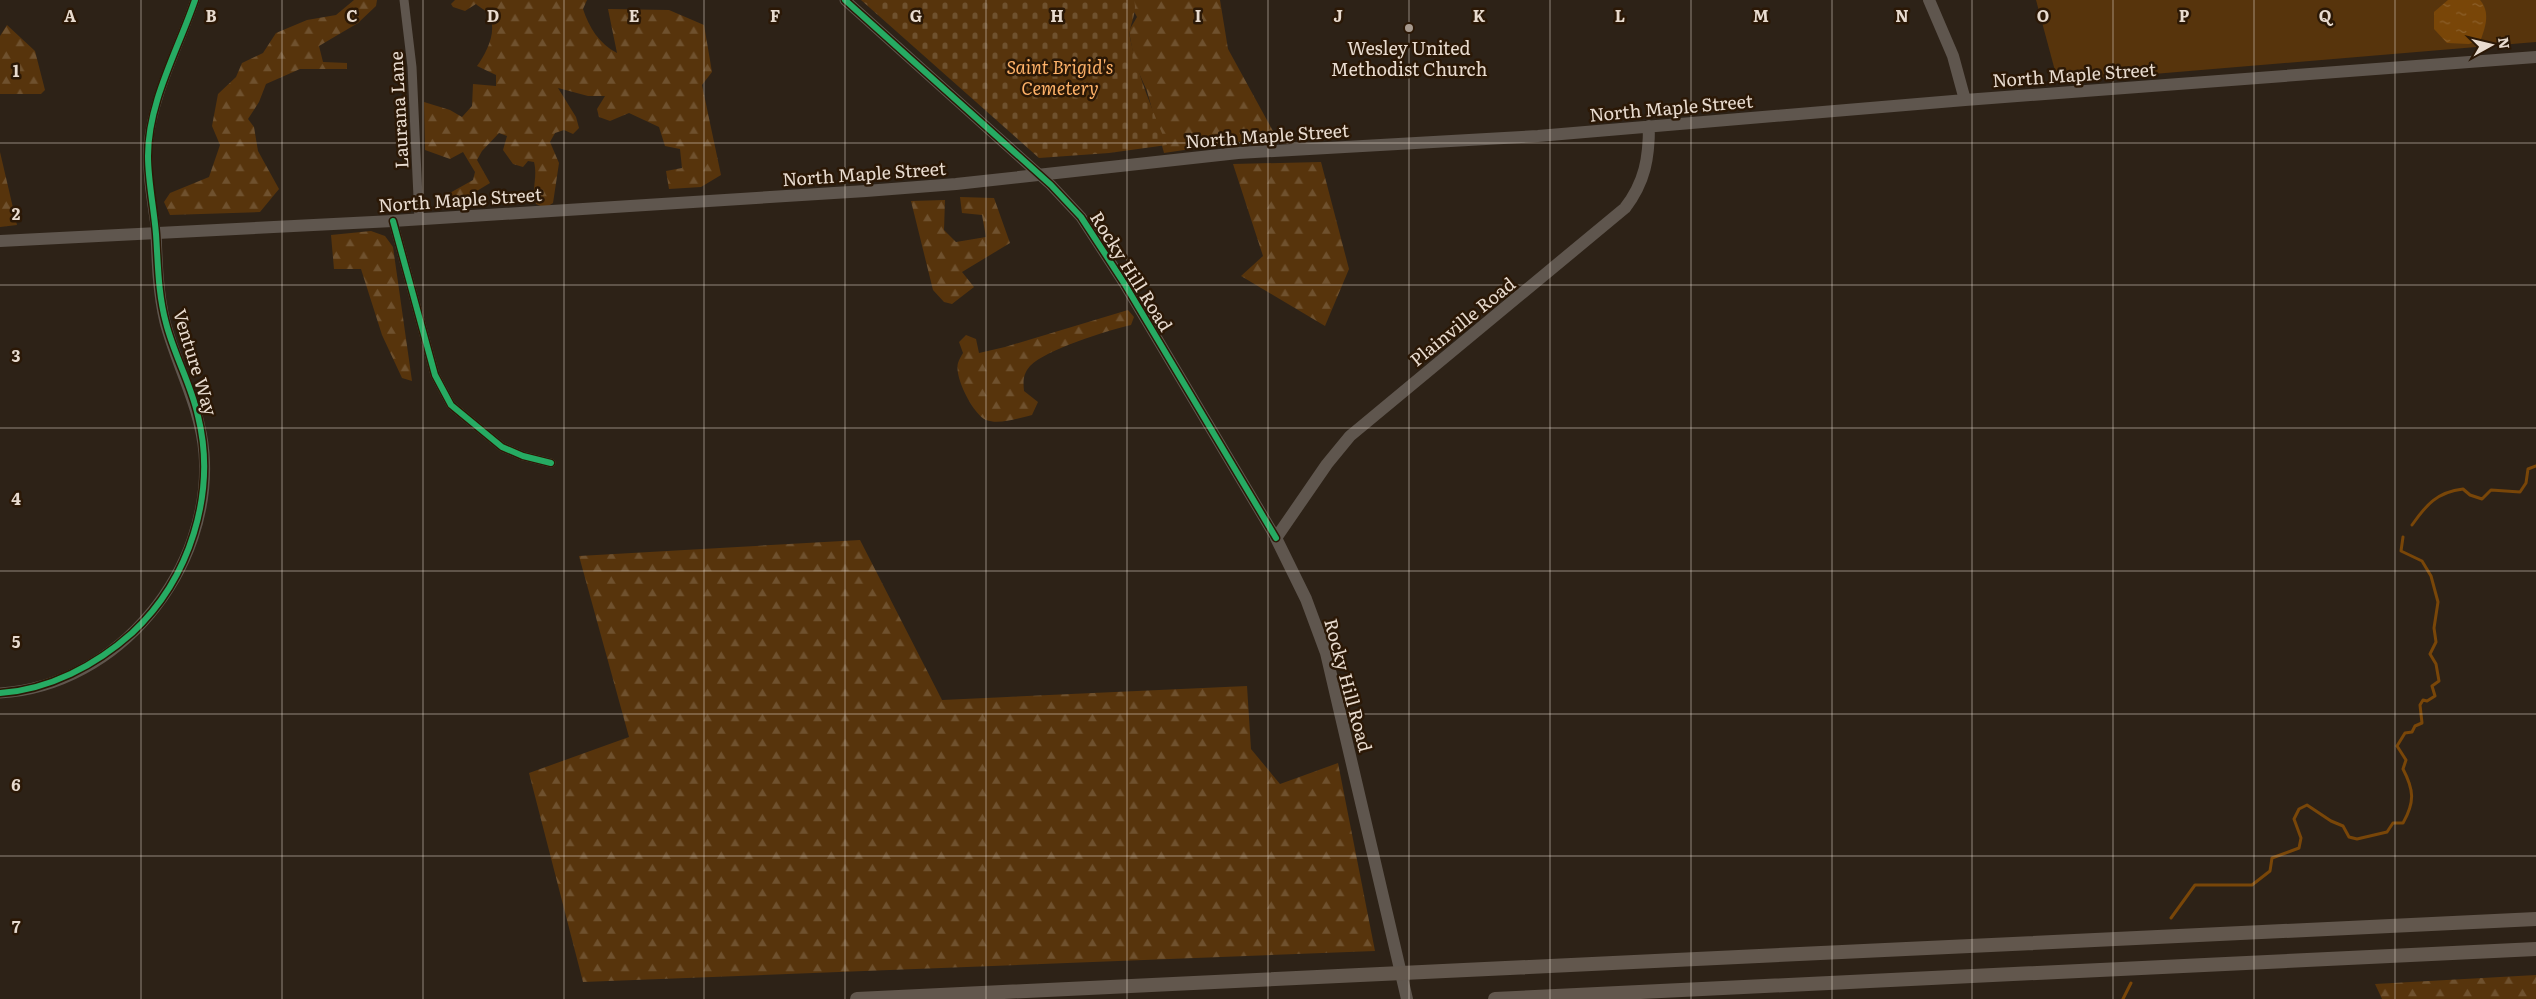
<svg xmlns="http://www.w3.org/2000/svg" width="2536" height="999" font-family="Literata,serif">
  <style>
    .grass { fill: #57340c }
    .forest { fill: url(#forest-firs) }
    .cemetery { fill: url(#cemetery-stones) }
    .water { fill: url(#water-ripples) }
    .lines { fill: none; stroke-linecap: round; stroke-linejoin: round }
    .stream { stroke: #794608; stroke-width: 3 }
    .minor { stroke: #5f564e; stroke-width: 9 }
    .tertiary { stroke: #5f564e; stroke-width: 11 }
    .secondary { stroke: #5f564e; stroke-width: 12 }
    .primary { stroke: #62574d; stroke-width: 14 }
    .cycleway-casing { stroke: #2b1806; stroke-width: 9 }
    .cycleway { stroke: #26ab63; stroke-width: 6 }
    .grid { fill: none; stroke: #e8dbcf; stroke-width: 1; stroke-opacity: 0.55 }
    .poi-dot { fill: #a79a8f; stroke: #2b1806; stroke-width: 2 }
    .labels { text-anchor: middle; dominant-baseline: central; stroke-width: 5; stroke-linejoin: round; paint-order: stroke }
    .poi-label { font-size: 18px; fill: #e8dbcf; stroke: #2b1806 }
    .park-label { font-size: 18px; font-style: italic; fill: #fdb168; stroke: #2b1806 }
    .street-label { font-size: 18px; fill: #e8dbcf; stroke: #2b1806 }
    .grid-label { font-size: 16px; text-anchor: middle; font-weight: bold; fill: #e8dbcf; stroke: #2b1806; stroke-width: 5; stroke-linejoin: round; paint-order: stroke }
  </style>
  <defs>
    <pattern id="forest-firs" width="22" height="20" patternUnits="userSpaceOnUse" patternTransform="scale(1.25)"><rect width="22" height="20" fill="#57340c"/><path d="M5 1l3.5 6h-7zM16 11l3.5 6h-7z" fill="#6f512e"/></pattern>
    <pattern id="cemetery-stones" width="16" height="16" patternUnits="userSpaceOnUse" patternTransform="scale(1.25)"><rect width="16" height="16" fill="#57340c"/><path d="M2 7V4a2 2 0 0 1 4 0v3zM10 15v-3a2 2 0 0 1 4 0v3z" fill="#6f512e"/></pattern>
    <pattern id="water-ripples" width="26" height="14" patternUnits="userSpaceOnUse" patternTransform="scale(1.25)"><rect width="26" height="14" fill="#794608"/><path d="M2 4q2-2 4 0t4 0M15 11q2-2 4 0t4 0" fill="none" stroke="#8c602b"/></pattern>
  </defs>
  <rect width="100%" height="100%" fill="#2d2217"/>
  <!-- grass -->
  <path class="grass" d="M2036 0H2536V42L2058 82Z"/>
  <!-- forest -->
  <path class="forest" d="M354 0H377L376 6 358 23 319 46 323 62 347 63V69H300L266 84 259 102 248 119 254 127 258 151 279 189 260 212 170 215 164 202 170 193 209 177 220 145 212 126 218 94 236 77 242 63 263 53 276 33 307 20 336 15Z
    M455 0H587L583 9C589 27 599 44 617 53L608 9 669 10 704 25 712 72 702 85 721 175 701 187 669 189 666 171 682 168 680 149 665 146 659 127 629 113 610 121 599 117 597 109 605 96H588L558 88 576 117 579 128 573 134 564 130 555 133 550 142 559 163 553 203 545 208 536 204C531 187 538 178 534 162L528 161 523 167 513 164 503 150 507 136 499 133 482 151 477 160 490 183 457 203 449 199 448 194 473 180 475 172 463 152 450 159 425 150 424 102 450 110 462 117 472 106 473 84 496 86V75L477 66C486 54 499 29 488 14 486 10 479 7 476 4L465 11 453 7 451 4Z
    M1128 0H1220L1228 49 1273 131 1258 139 1164 153 1147 91 1135 64 1130 37V29L1137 17Z
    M7 25 35 51 45 90 41 94H0V36Z
    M0 152 17 225 0 227Z
    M1321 162 1349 269 1325 326 1241 276 1263 256 1233 164Z
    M960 197 994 198 1010 243 962 272 974 287 952 304 944 302 933 290 911 201 945 200 944 230 956 242 986 237 982 215 962 213Z
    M371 231 385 236 393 247 412 381 402 378 382 335 361 269H334L331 235Z
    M1128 310 1134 317 1131 325C1106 331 1047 349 1030 366 1023 374 1023 381 1024 391L1038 402 1032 415C1019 418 999 425 986 420 973 414 954 377 958 363 959 360 961 356 963 353L959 342 966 335 976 339 979 353 1005 347Z
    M860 540 942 700 1247 686 1251 749 1280 784 1338 763 1375 951 583 982 529 773 629 737 579 556Z
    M2536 975V999H2382L2375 984Z"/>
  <!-- cemetery -->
  <path class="cemetery" d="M861 0H1134C1138 14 1128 25 1130 38 1138 76 1152 109 1167 145L1109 153 1039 158Z"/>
  <!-- water -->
  <path class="water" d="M2448 0H2480C2490 12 2486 25 2481 39L2469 44 2447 43 2434 29V12Z"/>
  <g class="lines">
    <!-- stream -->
    <path class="stream" d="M2412 525C2426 505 2437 492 2463 489L2470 495 2482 499 2491 490 2520 492 2526 483 2528 469 2536 466
      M2171 918 2195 885H2252L2270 871 2272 858 2299 848 2301 838 2294 819 2299 809 2307 805 2331 821 2343 826 2349 837 2357 839 2387 832 2393 823H2403C2415 802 2414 790 2403 769L2406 760 2397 746 2405 733 2412 732 2415 726 2422 723 2420 705 2423 700 2427 701 2435 696 2432 686 2439 681 2436 664 2430 654 2436 642 2434 628 2438 602 2431 576 2422 561 2401 551 2403 537
      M2123 999 2131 983"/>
    <!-- minor -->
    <path class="minor" d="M404 0 412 67 419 219
      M393 221 435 375 451 405 502 447 523 456 551 463
      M156 232C152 204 146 173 148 145 153 95 179 47 195 0"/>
    <!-- tertiary -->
    <path class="tertiary" d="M845 0 1051 185 1081 217 1124 283 1276 538
      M0 693C119 686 213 569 204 453 200 406 177 367 165 322 158 293 157 262 156 232"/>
    <!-- secondary -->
    <path class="secondary" d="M1929 0 1953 56 1965 100
      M0 241 393 221 866 191 956 184 1238 153 1538 136 1965 100 2536 57
      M1407 999 1326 653 1306 599 1276 538 1327 464 1350 436 1625 208C1645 182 1649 158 1649 126"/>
    <!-- primary -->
    <path class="primary" d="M857 999 2536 919
      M1495 999 2536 949"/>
    <defs>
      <path id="cycleway" d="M845 0 1051 185 1081 217 1124 283 1276 538
        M393 221 435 375 451 405 502 447 523 456 551 463
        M0 693C49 690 96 665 132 633 190 579 217 493 198 416 191 384 174 355 166 323 158 294 158 263 156 234 154 208 148 182 148 156 148 102 178 50 195 0"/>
    </defs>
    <!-- cycleway casing -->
    <use href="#cycleway" class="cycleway-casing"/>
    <!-- cycleway -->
    <use href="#cycleway" class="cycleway"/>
  </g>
  <!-- grid -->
  <path class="grid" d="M141 0V999M282 0V999M423 0V999M564 0V999M704 0V999M845 0V999M986 0V999M1127 0V999M1268 0V999M1409 0V999M1550 0V999M1691 0V999M1832 0V999M1972 0V999M2113 0V999M2254 0V999M2395 0V999M0 143H2536M0 285H2536M0 428H2536M0 571H2536M0 714H2536M0 856H2536"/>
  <!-- markers -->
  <circle class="poi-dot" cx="1409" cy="28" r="5"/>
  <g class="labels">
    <!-- poi labels -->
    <g class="poi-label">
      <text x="1409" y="47">Wesley United<tspan x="1409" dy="21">Methodist Church</tspan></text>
    </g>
    <!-- park labels -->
    <g class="park-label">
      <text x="1060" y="66">Saint Brigid's<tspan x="1060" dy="21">Cemetery</tspan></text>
    </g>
    <!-- street labels -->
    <g class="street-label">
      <text transform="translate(2074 74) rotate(-4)">North Maple Street</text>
      <text transform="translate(1671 107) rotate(-5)">North Maple Street</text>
      <text transform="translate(398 110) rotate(-93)">Laurana Lane</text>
      <text transform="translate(1267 135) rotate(-4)">North Maple Street</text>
      <text transform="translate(864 173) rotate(-4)">North Maple Street</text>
      <text transform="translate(460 199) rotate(-4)">North Maple Street</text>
      <text transform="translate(1132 271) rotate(58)">Rocky Hill Road</text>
      <text transform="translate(1462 321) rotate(-39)">Plainville Road</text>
      <text transform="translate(196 362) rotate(73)">Venture Way</text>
      <text transform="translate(1349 685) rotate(75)">Rocky Hill Road</text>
    </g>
  </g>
  <g class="grid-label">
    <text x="70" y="22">A</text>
    <text x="211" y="22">B</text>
    <text x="352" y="22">C</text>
    <text x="493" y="22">D</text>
    <text x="634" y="22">E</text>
    <text x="775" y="22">F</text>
    <text x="916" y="22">G</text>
    <text x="1057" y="22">H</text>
    <text x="1198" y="22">I</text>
    <text x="1338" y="22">J</text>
    <text x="1479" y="22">K</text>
    <text x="1620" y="22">L</text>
    <text x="1761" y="22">M</text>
    <text x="1902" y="22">N</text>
    <text x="2043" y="22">O</text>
    <text x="2184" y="22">P</text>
    <text x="2325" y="22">Q</text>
    <text x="16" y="77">1</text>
    <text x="16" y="220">2</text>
    <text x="16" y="362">3</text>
    <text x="16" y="505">4</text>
    <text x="16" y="648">5</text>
    <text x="16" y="791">6</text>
    <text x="16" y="933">7</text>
  </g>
  <!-- north arrow -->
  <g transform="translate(2491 45) rotate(82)" stroke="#2b1806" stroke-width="4" paint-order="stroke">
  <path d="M0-4L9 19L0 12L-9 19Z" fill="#e8dbcf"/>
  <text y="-8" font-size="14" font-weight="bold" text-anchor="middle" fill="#e8dbcf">N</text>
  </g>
</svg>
